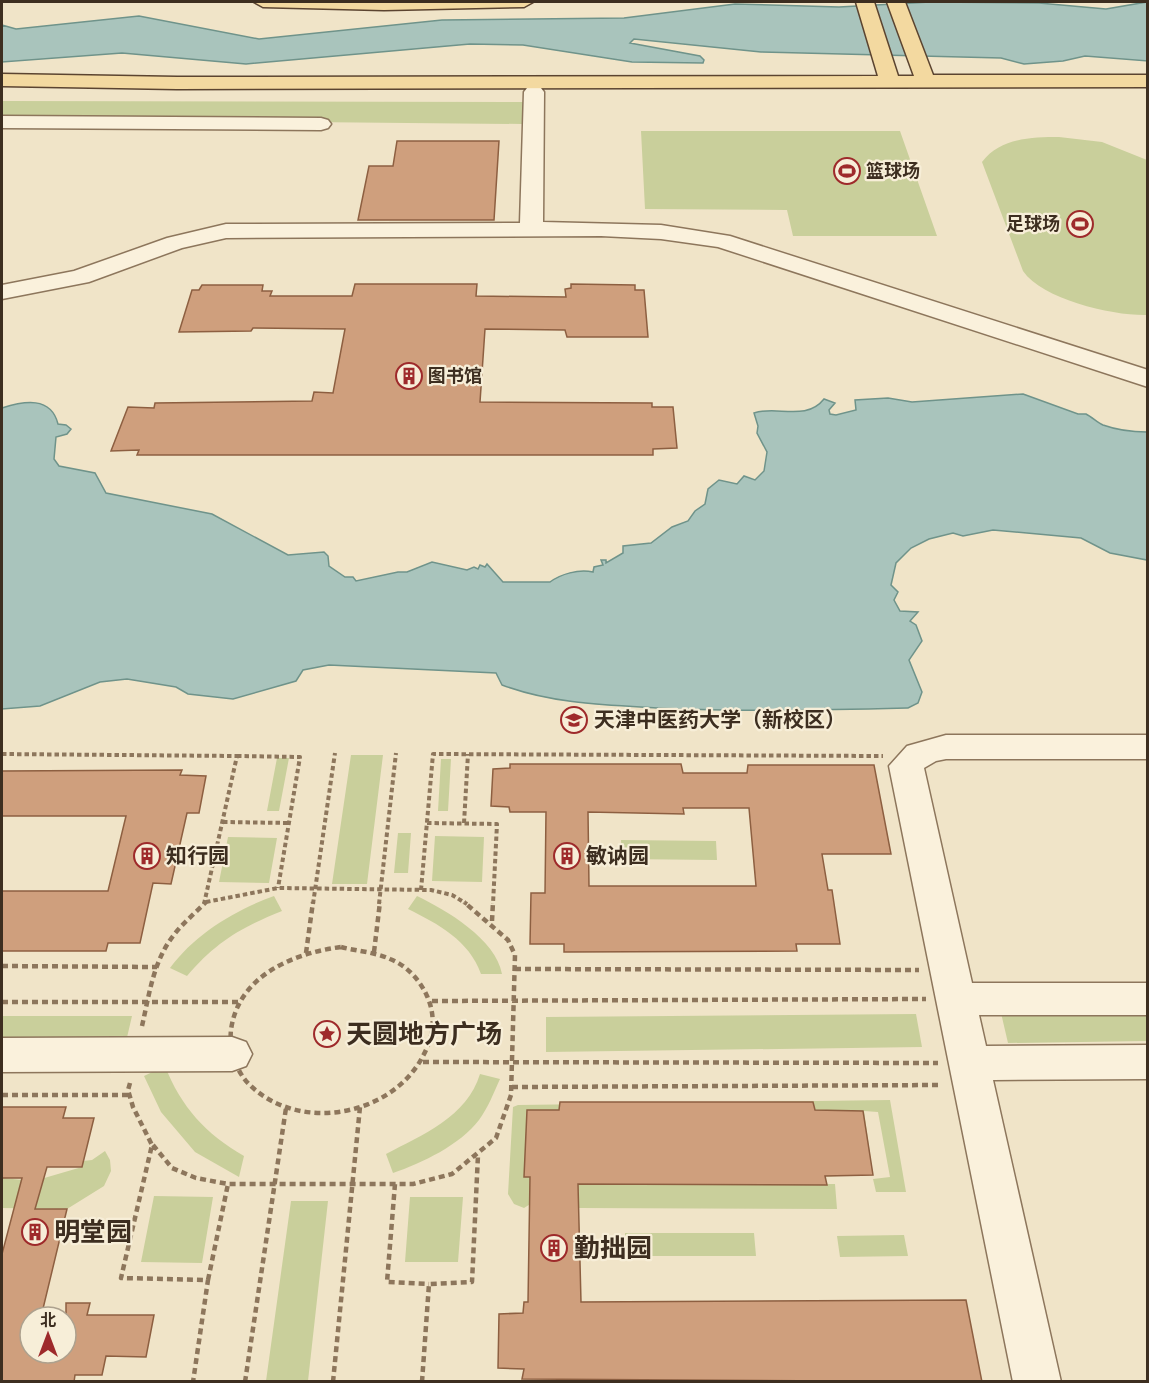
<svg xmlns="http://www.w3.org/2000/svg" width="1149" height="1383" font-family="'Crimson Pro','Noto Sans SC',serif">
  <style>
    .green { fill: #c9cf9b }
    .water { fill: #a9c4bc; stroke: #6f938a; stroke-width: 1.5 }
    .building { fill: #cf9f7d; stroke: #8d5f41; stroke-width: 1.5; fill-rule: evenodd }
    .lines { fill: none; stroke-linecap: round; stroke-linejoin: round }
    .minor-casing { stroke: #8d765c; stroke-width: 3 }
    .major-casing { stroke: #5b4430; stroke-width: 3 }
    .path-far1 { stroke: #8d765c; stroke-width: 4; stroke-dasharray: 4.5 3; stroke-linecap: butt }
    .path { stroke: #8d765c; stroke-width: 4.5; stroke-dasharray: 6 4; stroke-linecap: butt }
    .minor { fill: #faf1dc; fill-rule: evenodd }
    .major { fill: #f3d9a0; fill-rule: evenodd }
    .labels { text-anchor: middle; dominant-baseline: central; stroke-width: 4.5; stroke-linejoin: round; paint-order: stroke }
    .far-poi-label { font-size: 18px; font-weight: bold; fill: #3d2e20; stroke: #f7eed8; text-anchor: start }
    .poi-label { font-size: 21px; font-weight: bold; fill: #3d2e20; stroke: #f7eed8; text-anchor: start }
    .near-poi-label { font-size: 26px; font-weight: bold; fill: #3d2e20; stroke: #f7eed8; text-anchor: start }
  </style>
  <rect width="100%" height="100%" fill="#f0e4c8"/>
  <!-- green -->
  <path class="green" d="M2 101 523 102 522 124 2 119Z
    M641 131H900L937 236H793L787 210 645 209Z
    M1059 137 1102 142 1147 160V315C1114 316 1043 300 1023 271L982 162C1000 138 1032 137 1059 137Z
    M351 755H383L367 884H332Z
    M277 758H289L279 811H267Z
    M441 759H451L448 811H438Z
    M398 833H411L408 873H394Z
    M435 836 484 837 482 882 432 881Z
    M228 837 277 838 269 883 219 882Z
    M621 840 716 841 717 860 622 859Z
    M274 896 282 911C242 927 216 942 187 976L170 968C195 934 235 910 274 896Z
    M417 896C446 910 496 939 502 974H481C469 940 438 924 408 909Z
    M1147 1012V1041L1008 1043 1001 1013Z
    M916 1014 922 1047 546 1052V1017Z
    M2 1016H132L125 1046H2Z
    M165 1066C181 1107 206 1134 244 1156L239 1177 195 1152 161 1112 144 1076Z
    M480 1074 500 1079C494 1092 488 1108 479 1120 460 1145 422 1163 393 1173L386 1154C422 1135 467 1117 480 1074Z
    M890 1100 906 1192H876L873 1179 890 1177 878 1112 864 1111 873 1175 593 1183 835 1184 837 1209 579 1208V1191H563L562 1184 524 1208 514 1204 508 1194 513 1107 518 1105Z
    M105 1151 110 1160 111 1171 104 1186 67 1209 2 1208V1178L34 1181 82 1167 83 1161 92 1160Z
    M154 1196 213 1197 202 1263 141 1262Z
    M410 1197H463L458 1262H405Z
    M291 1201H328L308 1381H266Z
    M625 1233H754L756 1256H626Z
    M904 1235 908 1256 840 1257 837 1236Z"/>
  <!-- water -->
  <path class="water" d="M930 2 1039 3 1106 9 1147 2 1148 61 1085 56 1063 61 1024 64 1001 58 761 52 634 39 630 43 700 56 704 60 703 63 632 62 523 45 470 44 246 64 122 53 2 62V25L16 29 139 16 259 39 442 20 624 18 735 4 839 7Z
    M1023 394 1078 414H1086C1092 417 1098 423 1103 425 1117 430 1132 432 1147 432V560L1110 553 1081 538 993 530 963 536 953 533 929 539 911 548 896 563 891 585 898 592 894 600 900 611 918 612 910 621 916 625 922 641 909 660 922 692 918 703 908 708C825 710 743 712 660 708 606 705 553 704 502 685L496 673 329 665 303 670 296 681 233 699 188 694 176 687 127 679 100 682 40 706 2 709V408C24 401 51 396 58 424L66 425 71 429 67 434 56 437 54 459 59 466 95 473 106 493 212 514 288 555 324 552 328 556 329 566 345 577H353L356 581 398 572H407L432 562 467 570 474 567 478 569 480 565 485 567 487 564 503 582H550C561 574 578 569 593 572L594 567 603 565 601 560H606V563L623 553V546L651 543 672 527 688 521 695 511 705 504 708 489 719 480 737 484 744 476 755 480 764 471 767 452 757 433 758 426 754 413C776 405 806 422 824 399L835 403 829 410 830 414 836 415 856 410 855 400 888 398 912 402Z"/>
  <!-- building -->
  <path class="building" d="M397 141H499L494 220H358L369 166H393Z
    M355 284H477L476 296 566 297 565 289 571 288V284L635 285V290H644L648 337H567L565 330 485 329 480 402 652 403V407H673L677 448 653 449V455H137L139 450 111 451 128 407 154 408 155 403 312 401 314 392 333 393 345 329 253 328 251 331 179 332 192 290H199L202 285H263L262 291H272L270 296H352Z
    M510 764H681L683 773H747L748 765H874L891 854H822L828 890H832L840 944H796L797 951 564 952V944H530L531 893H545L546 812H510L509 807 491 806 493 769 510 768ZM683 808H749L756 886H589L588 812 684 814Z
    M182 770 180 775 206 776 199 813H187L171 884 153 883 140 943H108L106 951H2V891H108L126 816H2V771Z
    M560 1102H813L815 1110 863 1111 873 1175 825 1176 827 1185 578 1184 581 1302 966 1300 982 1382 522 1379 524 1369 498 1368 499 1314 523 1313 524 1302H528L530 1177H524L527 1110H559Z
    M2 1107H66L63 1118H94L82 1167H47L35 1209H67L41 1317H30V1353H66V1303H90L87 1315H154L146 1357 106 1356 102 1375H75L74 1382H2V1254L22 1178H2Z"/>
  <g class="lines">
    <defs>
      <path id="minor" d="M534 86 541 88 544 92 543 222 661 225 730 236 1148 370V387L718 247 661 239 601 236 226 238 182 248 89 282 2 299V285L74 271 167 238 226 224 520 223 524 92 527 88Z
        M2 116 321 118 328 120 331 124 328 128 321 130 2 128Z
        M946 735H1148V759H946L936 761 924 768 972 983H1148V1015H979L986 1046 1148 1045V1079L993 1080 1061 1382H1013L889 766 907 746Z
        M232 1037 246 1042 252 1054 246 1066 232 1071 2 1072V1038Z"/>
      <path id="major" d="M254 2H533L524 7 384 10 263 7Z
        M856 2H874L898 76H914L887 2H905L933 75H1148V87L177 89 2 86V74L177 77 878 76Z"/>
    </defs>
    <!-- minor casing -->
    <use href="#minor" class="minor-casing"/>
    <!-- major casing -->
    <use href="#major" class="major-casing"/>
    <!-- path-far1 -->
    <path class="path-far1" d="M2 754 237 756 204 904
      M237 756 300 757 278 888
      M223 822 289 823
      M427 823 497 824 493 904
      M464 823 468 754
      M421 890 433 754 883 756
      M206 902 278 888 431 890 452 895 467 904
      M313 904 335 753
      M379 904 396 753"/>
    <!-- path -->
    <path class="path" d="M492 921 493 902
      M341 947C356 951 375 952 390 959 406 965 420 980 427 996 436 1016 434 1036 423 1056 391 1118 294 1134 246 1081 235 1068 229 1047 231 1030 238 976 293 953 341 947Z
      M374 952 380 902
      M306 953 313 902
      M2 966 157 967
      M515 969 919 970
      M432 1001 926 999
      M2 1002H240
      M142 1026C149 996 153 962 173 936 182 924 195 913 206 902
      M423 1062 938 1063
      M130 1083 128 1090 133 1107 152 1145 121 1278 208 1280 193 1382
      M512 1087 941 1085
      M2 1095H130
      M153 1145 172 1168 196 1178 228 1184H413L452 1174 496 1138 511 1095 515 955 508 940 464 902
      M395 1184 387 1282 429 1284
      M208 1280 228 1184
      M245 1382 286 1108
      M333 1382 360 1107
      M422 1382 429 1284 472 1282 478 1155"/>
    <!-- minor -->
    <use href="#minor" class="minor"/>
    <!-- major -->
    <use href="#major" class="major"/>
  </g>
  <!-- icons -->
  <defs>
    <symbol id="stadium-ring" viewBox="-11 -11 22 22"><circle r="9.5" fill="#f7eed8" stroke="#9e2a2b" stroke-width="1.5"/><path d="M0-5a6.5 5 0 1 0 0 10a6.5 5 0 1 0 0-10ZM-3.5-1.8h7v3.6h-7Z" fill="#9e2a2b"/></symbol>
    <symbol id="building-ring" viewBox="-11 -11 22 22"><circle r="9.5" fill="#f7eed8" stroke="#9e2a2b" stroke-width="1.5"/><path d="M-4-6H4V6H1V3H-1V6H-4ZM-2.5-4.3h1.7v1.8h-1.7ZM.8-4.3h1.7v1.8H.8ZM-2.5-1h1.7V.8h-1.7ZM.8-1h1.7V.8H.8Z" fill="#9e2a2b"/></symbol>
    <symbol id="university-ring" viewBox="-11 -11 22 22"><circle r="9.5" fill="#f7eed8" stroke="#9e2a2b" stroke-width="1.5"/><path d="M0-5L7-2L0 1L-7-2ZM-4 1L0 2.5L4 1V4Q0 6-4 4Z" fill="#9e2a2b"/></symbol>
    <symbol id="sight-ring" viewBox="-11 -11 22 22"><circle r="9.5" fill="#f7eed8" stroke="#9e2a2b" stroke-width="1.5"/><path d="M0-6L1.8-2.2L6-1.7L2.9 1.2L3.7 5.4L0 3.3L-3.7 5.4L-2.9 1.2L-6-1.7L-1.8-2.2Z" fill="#9e2a2b"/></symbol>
  </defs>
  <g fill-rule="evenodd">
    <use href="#stadium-ring" x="832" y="156" width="30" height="30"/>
    <use href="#stadium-ring" x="1065" y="209" width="30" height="30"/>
    <use href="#building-ring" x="394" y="361" width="30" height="30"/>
    <use href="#university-ring" x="559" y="705" width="30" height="30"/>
    <use href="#building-ring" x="132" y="841" width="30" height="30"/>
    <use href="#building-ring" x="552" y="841" width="30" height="30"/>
    <use href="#sight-ring" x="312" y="1019" width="30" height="30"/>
    <use href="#building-ring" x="20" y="1217" width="30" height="30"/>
    <use href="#building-ring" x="539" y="1233" width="30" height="30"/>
  </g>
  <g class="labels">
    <!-- far-poi labels -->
    <g class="far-poi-label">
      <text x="866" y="171">篮球场</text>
      <text x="1060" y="224" text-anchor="end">足球场</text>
      <text x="428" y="376">图书馆</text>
    </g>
    <!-- poi labels -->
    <g class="poi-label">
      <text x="594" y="720">天津中医药大学（新校区）</text>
      <text x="166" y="856">知行园</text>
      <text x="586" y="856">敏讷园</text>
    </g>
    <!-- near-poi labels -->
    <g class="near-poi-label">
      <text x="346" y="1034">天圆地方广场</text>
      <text x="54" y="1232">明堂园</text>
      <text x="574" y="1248">勤拙园</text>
    </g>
  </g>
  <!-- border -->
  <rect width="1149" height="1383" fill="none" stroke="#3d2e20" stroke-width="6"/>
  <!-- north arrow -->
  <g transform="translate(48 1335)"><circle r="28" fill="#f7eed8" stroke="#ada18e" stroke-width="1.5"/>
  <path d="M0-4.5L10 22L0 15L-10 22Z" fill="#9e2a2b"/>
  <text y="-9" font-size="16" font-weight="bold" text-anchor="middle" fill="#3d2e20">北</text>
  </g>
</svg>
